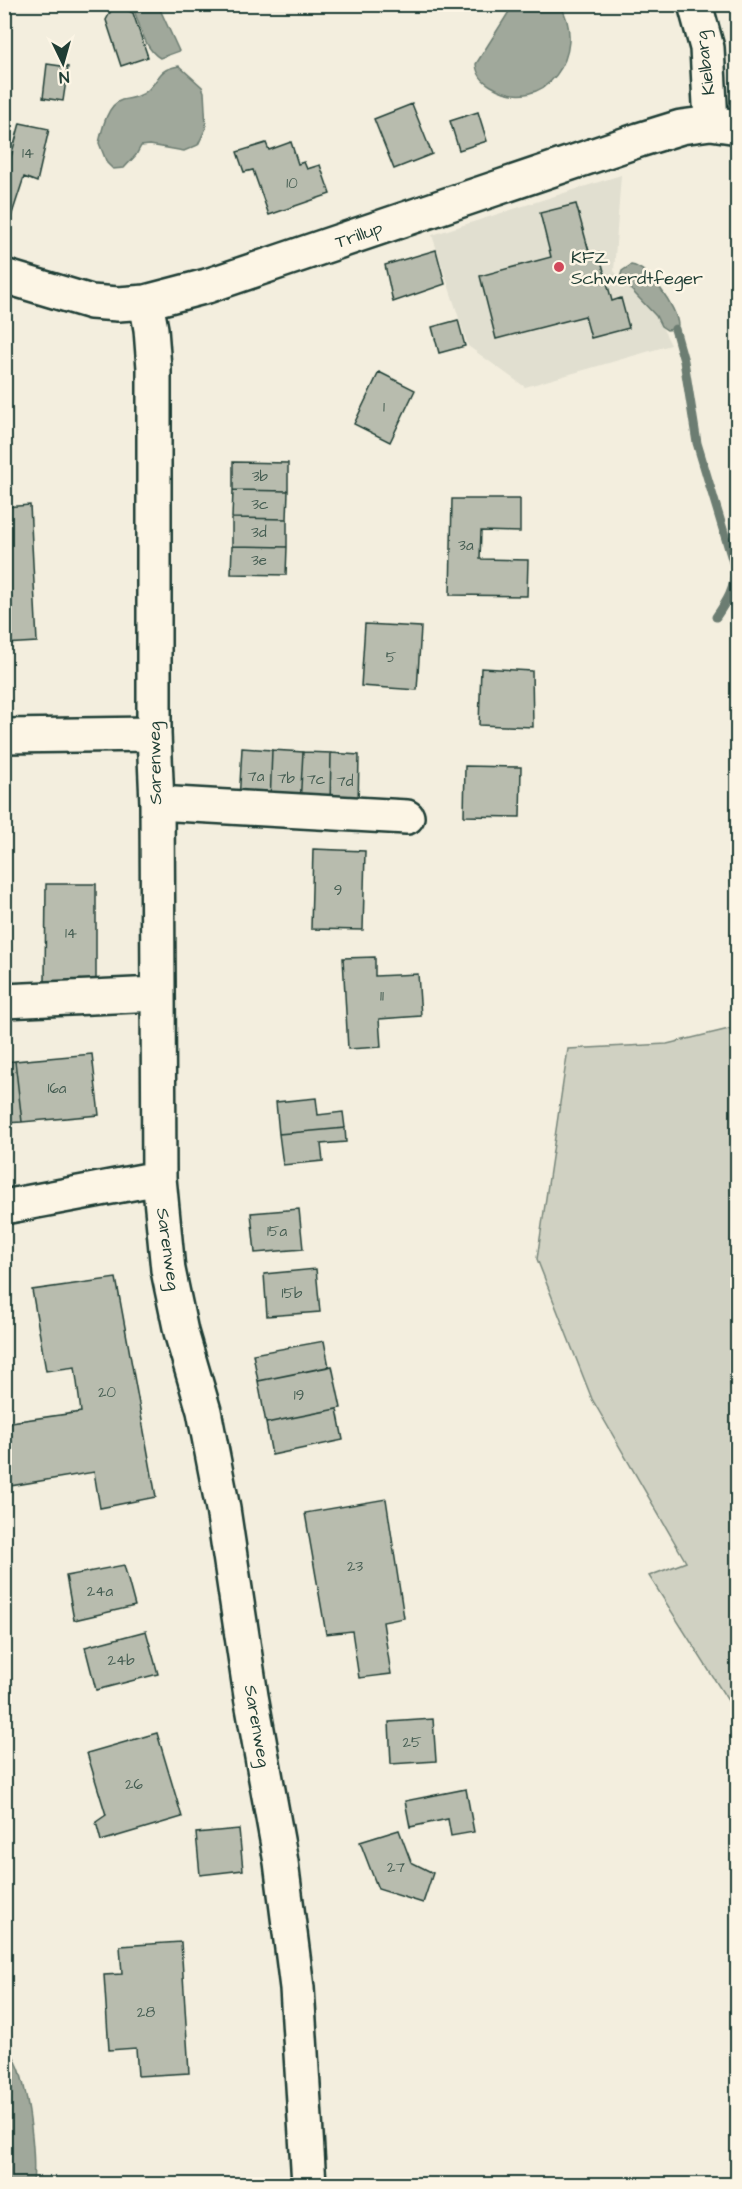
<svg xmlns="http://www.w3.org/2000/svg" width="742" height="2189" font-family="'Architects Daughter',sans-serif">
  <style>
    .built { fill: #e1dfd0 }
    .green { fill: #d0d1c2; stroke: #78877b; stroke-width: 1.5 }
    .water { fill: #a0a89b; stroke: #6c7d72; stroke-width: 1.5 }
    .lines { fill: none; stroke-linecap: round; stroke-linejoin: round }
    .stream { stroke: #6c7d72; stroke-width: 9 }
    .building { fill: #b8bcae; stroke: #1f3d34; stroke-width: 1.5 }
    .minor-casing { stroke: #1f3d34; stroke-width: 38 }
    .minor { stroke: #fcf5e5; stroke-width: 33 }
    .poi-dot { fill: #d1495b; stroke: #fcf5e5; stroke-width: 2 }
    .labels { text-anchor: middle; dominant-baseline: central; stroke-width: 5; stroke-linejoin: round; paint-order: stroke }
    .number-label { font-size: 15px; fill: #455d52 }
    .street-label { font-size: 18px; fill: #1f3d34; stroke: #fcf5e5 }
    .poi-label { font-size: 18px; fill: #1f3d34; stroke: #fcf5e5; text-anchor: start }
  </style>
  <rect width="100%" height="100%" fill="#f3eede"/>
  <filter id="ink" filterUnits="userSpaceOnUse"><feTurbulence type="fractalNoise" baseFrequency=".0167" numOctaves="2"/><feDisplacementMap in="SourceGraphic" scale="12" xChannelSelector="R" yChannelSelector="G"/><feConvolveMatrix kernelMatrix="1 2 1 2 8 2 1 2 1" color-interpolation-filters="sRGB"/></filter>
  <g filter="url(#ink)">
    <!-- built -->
    <path class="built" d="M621 175 614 271 655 313 671 345 525 387 468 346 432 235Z"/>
    <!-- green -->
    <path class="green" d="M737 1027H738L737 1715 649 1576 686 1562 592 1399 537 1259 568 1049 667 1044Z"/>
    <!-- water -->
    <path class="water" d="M122 5H158L179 51 160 58C144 49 140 24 133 8Z
      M517 5H560C589 52 544 118 491 86 482 81 477 75 476 64L510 10Z
      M179 66 202 87 204 92 206 128 198 145 184 151 150 145 141 146 136 155 124 168 113 169 107 163 99 143C102 130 107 104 122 100 131 98 141 97 148 90 162 77 156 70 179 66Z
      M631 265C650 268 677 308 678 325L675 329 667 330 661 326 656 316 620 278 622 271Z
      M4 2037C9 2048 16 2060 20 2071 29 2101 36 2153 33 2184H5Z"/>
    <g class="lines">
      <!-- stream -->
      <path class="stream" d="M675 329 684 361 697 443 735 569C735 589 727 601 716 617"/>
    </g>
    <!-- building -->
    <path class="building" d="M121 7 133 13 148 57 121 66 106 20 112 9Z
      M47 64 68 67 63 101 43 98Z
      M412 104 432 154 394 169 374 119Z
      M478 112 487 141 459 150 450 121Z
      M20 123 49 129 37 182 24 177 10 220 4 218V183Z
      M291 142 298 164 304 162 307 169 320 165 330 194 269 215 253 170 244 172 237 152 266 143 269 150Z
      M576 204 590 255 599 253 612 301 621 298 629 328 591 338 585 316 496 339 480 276 551 257 540 213Z
      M436 250 445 284 393 302 385 265Z
      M458 320 465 346 439 353 432 327Z
      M379 372 415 390 390 442 354 424Z
      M233 462 288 463V491L233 490Z
      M233 490 288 491 287 519 232 518Z
      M452 499H520V532L481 531 480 559 528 560 527 596 450 595Z
      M30 505 37 642 4 644V507Z
      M232 518 287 519V547L232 546Z
      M232 546 287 547 286 575 231 574Z
      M365 624 421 627 417 690 361 686Z
      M481 668 532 671 533 727 479 725Z
      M242 748 272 750 270 804 239 802Z
      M272 750 303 752 300 805 270 804Z
      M303 752 331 753 330 807 300 805Z
      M331 753 359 755 358 807H330Z
      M465 766 521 767 520 817 464 816Z
      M313 849 365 851 363 930 311 929Z
      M46 884H96V983H45Z
      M375 957V976L418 974 421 1016 379 1019 381 1047 348 1049 343 958Z
      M92 1054 99 1115 22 1122 15 1061Z
      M15 1061 22 1122 4 1123V1062Z
      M316 1098 318 1115 343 1112 345 1128 279 1134 276 1102Z
      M345 1128 346 1142 321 1144 323 1161 283 1165 279 1134Z
      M299 1209 303 1249 255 1253 251 1213Z
      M316 1269 320 1312 267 1316 264 1274Z
      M116 1278 156 1497 100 1508 94 1472 4 1487V1423L81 1412 75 1367 46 1371 32 1290Z
      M324 1341 329 1367 258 1381 253 1354Z
      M332 1366 341 1408 266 1423 258 1381Z
      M337 1409 343 1440 272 1455 266 1423Z
      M386 1499 404 1618 383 1622 391 1674 359 1678 352 1631 326 1634 305 1513Z
      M124 1565 135 1606 74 1620 66 1576Z
      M146 1631 158 1674 96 1690 85 1647Z
      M433 1719 436 1761 391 1764 389 1722Z
      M157 1733 182 1817 101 1841 96 1822 106 1815 87 1753Z
      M466 1789 474 1832 451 1836 448 1819 410 1827 405 1801Z
      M239 1829 243 1870 200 1875 196 1833Z
      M399 1830 411 1862 433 1873 423 1903 378 1889 360 1842Z
      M181 1942 189 2073 138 2076 136 2048 109 2050 104 1975 122 1974 120 1946Z"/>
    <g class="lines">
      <defs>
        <path id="minor" d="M695 4 707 48 711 123
          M4 276 91 302 118 304 146 302 207 286 639 140 681 127 711 123 738 127
          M146 302 151 329 154 368V734L157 803 159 1178 168 1270 181 1332 204 1411 223 1509 251 1696 281 1862 297 1988 309 2184
          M4 736 154 734
          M157 803 407 817
          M4 1001 157 994
          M4 1207 159 1178"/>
      </defs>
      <!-- minor casing -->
      <use href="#minor" class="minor-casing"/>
      <!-- minor -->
      <use href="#minor" class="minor"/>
    </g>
  </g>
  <!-- markers -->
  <circle class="poi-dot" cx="559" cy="267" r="6"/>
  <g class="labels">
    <!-- number labels -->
    <g class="number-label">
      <text x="28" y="153">14</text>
      <text x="292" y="183">10</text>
      <text x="384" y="407">1</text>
      <text x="260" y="476">3b</text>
      <text x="260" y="504">3c</text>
      <text x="259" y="532">3d</text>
      <text x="466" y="545">3a</text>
      <text x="259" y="560">3e</text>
      <text x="391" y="657">5</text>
      <text x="256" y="776">7a</text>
      <text x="286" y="778">7b</text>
      <text x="316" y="779">7c</text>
      <text x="345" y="781">7d</text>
      <text x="338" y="890">9</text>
      <text x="71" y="933">14</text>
      <text x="382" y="996">11</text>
      <text x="57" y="1088">16a</text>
      <text x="277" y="1231">15a</text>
      <text x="292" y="1293">15b</text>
      <text x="107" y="1392">20</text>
      <text x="299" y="1395">19</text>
      <text x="355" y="1566">23</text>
      <text x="100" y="1591">24a</text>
      <text x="121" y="1660">24b</text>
      <text x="412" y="1742">25</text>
      <text x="134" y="1784">26</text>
      <text x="396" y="1867">27</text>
      <text x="146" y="2012">28</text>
    </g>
    <!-- street labels -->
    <g class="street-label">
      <text transform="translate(705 63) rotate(-97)">Kielbarg</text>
      <text transform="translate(359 235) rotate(-19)">Trillup</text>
      <text transform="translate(155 763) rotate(-91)">Sarenweg</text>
      <text transform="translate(168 1249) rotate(82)">Sarenweg</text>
      <text transform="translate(257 1726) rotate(80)">Sarenweg</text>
    </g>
    <!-- poi labels -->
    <g class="poi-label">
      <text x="571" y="257">KFZ<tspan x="571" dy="21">Schwerdtfeger</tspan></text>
    </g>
  </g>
  <!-- margin -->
  <rect width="742" height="2189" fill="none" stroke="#fcf5e5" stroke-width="24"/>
  <rect x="12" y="12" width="718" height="2165" fill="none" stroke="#1f3d34" stroke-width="2" filter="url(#ink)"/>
  <!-- north arrow -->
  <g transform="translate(63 63) rotate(175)" stroke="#fcf5e5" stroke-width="4.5" paint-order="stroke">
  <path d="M0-4.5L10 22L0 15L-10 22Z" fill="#1f3d34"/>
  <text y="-9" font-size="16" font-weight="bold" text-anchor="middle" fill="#1f3d34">N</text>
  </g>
</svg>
